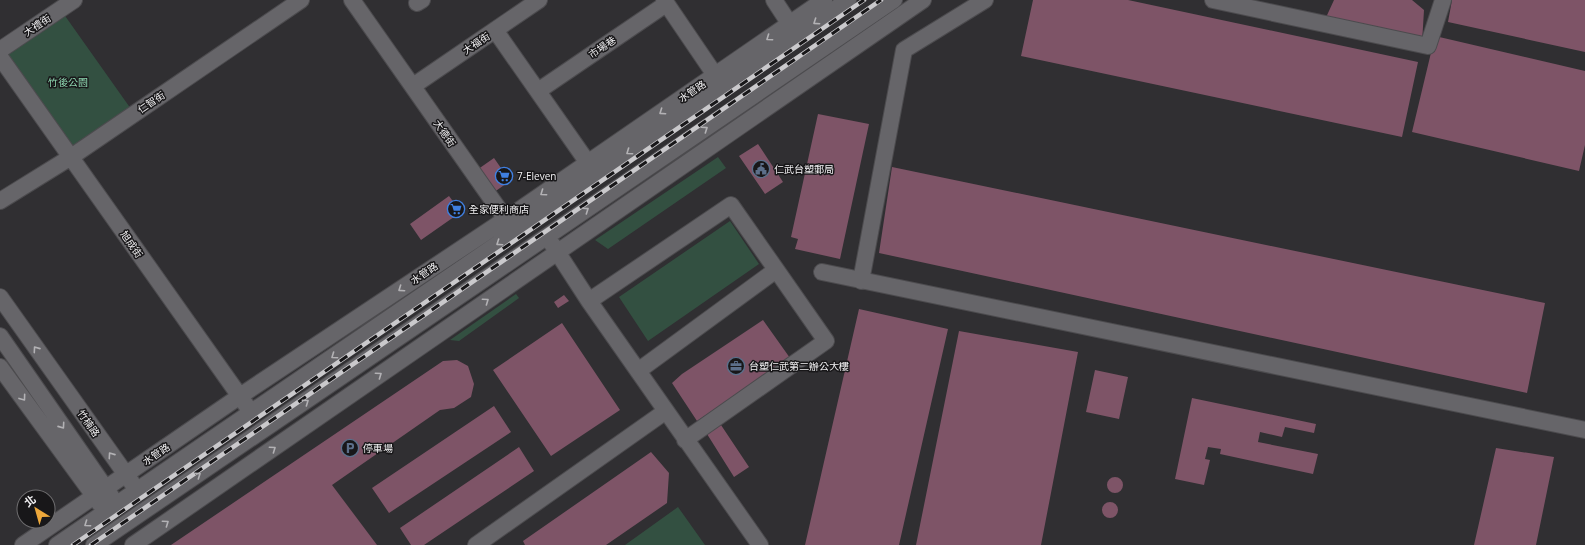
<svg xmlns="http://www.w3.org/2000/svg" width="1585" height="545" font-family="'Open Sans','Noto Sans TC',sans-serif">
  <style>
    .green { fill: #335041 }
    .building { fill: #7e5467 }
    .lines { fill: none; stroke-linecap: round; stroke-linejoin: round }
    .minor-casing { stroke: #4c4b4e; stroke-width: 18 }
    .minor { stroke: #666569; stroke-width: 16 }
    .rail-casing { stroke: #cac9cc; stroke-width: 4.5 }
    .rail { stroke: #181719; stroke-width: 3; stroke-dasharray: 9; stroke-linecap: butt }
    .oneway { stroke: #b3b2b5 }
    .labels { text-anchor: middle; dominant-baseline: central; stroke-width: 3; stroke-linejoin: round; paint-order: stroke }
    .street-label { font-size: 10px; fill: #f2f1f3; stroke: #181719 }
    .park-label { font-size: 10px; fill: #8fd9b2; stroke: #181719 }
    .poi-label { font-size: 10px; fill: #f2f1f3; stroke: #181719; text-anchor: start }
  </style>
  <rect width="100%" height="100%" fill="#302f32"/>
  <!-- green -->
  <path class="green" d="M63 13 131 109 73 150 5 55Z
    M718 157 726 168 608 249 595 240Z
    M730 221 759 264 648 341 619 297Z
    M516 294 519 298 459 341 450 340Z
    M678 507 705 545H625Z"/>
  <!-- building -->
  <path class="building" d="M1033 0H1128L1418 62 1402 137 1021 56Z
    M1334 0H1412L1424 10 1422 43 1323 24Z
    M1452 0H1585V52L1448 22Z
    M1435 36 1585 71V145L1579 171 1412 132Z
    M818 114 869 124 840 259 795 249 798 239 791 237Z
    M758 144 783 182 765 194 739 156Z
    M494 158 510 181 490 195 474 172Z
    M892 167 1545 303 1527 393 879 253Z
    M449 196 461 212 421 240 410 224Z
    M564 295 569 301 558 308 554 302Z
    M859 309 948 329 899 545H805Z
    M763 320 790 358 697 421 672 383 682 374Z
    M562 323 620 410 551 456 493 370Z
    M959 331 1078 352 1041 545H916Z
    M457 360 468 366 474 384 471 397 454 408 440 410 332 485 377 545H171L443 361Z
    M1095 370 1128 377 1119 419 1086 412Z
    M1192 398 1316 424 1314 433 1285 427 1282 437 1260 432 1258 442 1318 454 1313 474 1220 454 1221 449 1208 447 1205 459 1210 460 1204 485 1175 479Z
    M494 406 511 432 389 513 372 488Z
    M721 425 749 467 734 477 707 434Z
    M519 447 534 471 424 545H411L400 528Z
    M1496 448 1554 457 1536 545H1474Z
    M651 452 669 473 667 503 606 545H525L523 541Z
    M1107 485a8 8 0 1 1 16 0a8 8 0 1 1-16 0Z
    M1102 510a8 8 0 1 1 16 0a8 8 0 1 1-16 0Z"/>
  <g class="lines">
    <defs>
      <path id="minor" d="M352 0 512 228
        M664 0 715 75
        M774 0 795 32
        M1213 0 1428 46 1443 0
        M417 3 422 0
        M495 30 588 163
        M0 50 74 0
        M0 57 246 405
        M413 86 539 0
        M538 91 666 4
        M0 201 71 157 301 0
        M552 244 589 301 760 545
        M822 272 1585 430
        M861 281 904 50 985 0
        M0 297 132 483
        M589 301 731 205 826 341 685 440
        M0 336 111 496
        M0 367 100 504
        M638 371 776 270
        M23 545 240 396 506 219 824 0
        M57 545 515 232 848 0
        M94 545C362 365 627 181 894 0
        M133 545 923 0
        M476 545 666 411"/>
    </defs>
    <!-- minor casing -->
    <use href="#minor" class="minor-casing"/>
    <!-- minor -->
    <use href="#minor" class="minor"/>
    <defs>
      <path id="rail" d="M73 545 864 0
        M91 545 881 0"/>
    </defs>
    <!-- rail casing -->
    <use href="#rail" class="rail-casing"/>
    <!-- rail -->
    <use href="#rail" class="rail"/>
  </g>
  <!-- one-way arrows -->
  <defs><path id="oneway-chevron" d="M-2-3.5L2.5 0L-2 3.5" fill="none" stroke-width="1.6" stroke-linecap="round" stroke-linejoin="round"/></defs>
  <g class="oneway">
    <use href="#oneway-chevron" transform="translate(816 22) rotate(146)"/>
    <use href="#oneway-chevron" transform="translate(769 38) rotate(145)"/>
    <use href="#oneway-chevron" transform="translate(662 112) rotate(146)"/>
    <use href="#oneway-chevron" transform="translate(705 129) rotate(-34)"/>
    <use href="#oneway-chevron" transform="translate(629 152) rotate(145)"/>
    <use href="#oneway-chevron" transform="translate(543 193) rotate(145)"/>
    <use href="#oneway-chevron" transform="translate(586 210) rotate(-34)"/>
    <use href="#oneway-chevron" transform="translate(499 243) rotate(146)"/>
    <use href="#oneway-chevron" transform="translate(401 289) rotate(146)"/>
    <use href="#oneway-chevron" transform="translate(486 301) rotate(-35)"/>
    <use href="#oneway-chevron" transform="translate(36 349) rotate(-125)"/>
    <use href="#oneway-chevron" transform="translate(334 356) rotate(145)"/>
    <use href="#oneway-chevron" transform="translate(379 375) rotate(-35)"/>
    <use href="#oneway-chevron" transform="translate(23 398) rotate(54)"/>
    <use href="#oneway-chevron" transform="translate(306 402) rotate(-35)"/>
    <use href="#oneway-chevron" transform="translate(62 426) rotate(55)"/>
    <use href="#oneway-chevron" transform="translate(273 449) rotate(-35)"/>
    <use href="#oneway-chevron" transform="translate(111 455) rotate(-125)"/>
    <use href="#oneway-chevron" transform="translate(198 475) rotate(-34)"/>
    <use href="#oneway-chevron" transform="translate(166 523) rotate(-35)"/>
    <use href="#oneway-chevron" transform="translate(87 524) rotate(145)"/>
  </g>
  <!-- icons -->
  <defs>
    <symbol id="civic-ring" viewBox="-11 -11 22 22"><circle r="9.5" fill="#181719" stroke="#5c6f8a" stroke-width="1.5"/><path d="M-.6-6.5H3V-4.5H.6V-3L4-1V1h2V6H-6V1h2V-1L-.6-3ZM-1.2 2.5V6h2.4V2.5Z" fill="#5c6f8a"/></symbol>
    <symbol id="supermarket-ring" viewBox="-11 -11 22 22"><circle r="9.5" fill="#181719" stroke="#3f7fe0" stroke-width="1.5"/><path d="M-6-5.5h2.5l.6 2H6L4.5 2H-2.5L-4.4-4H-6ZM-1.5 3.2a1.3 1.3 0 1 0 .1 0ZM3 3.2a1.3 1.3 0 1 0 .1 0Z" fill="#3f7fe0"/></symbol>
    <symbol id="office-ring" viewBox="-11 -11 22 22"><circle r="9.5" fill="#181719" stroke="#5c6f8a" stroke-width="1.5"/><path d="M-6-3h4V-5.5h4V-3h4V5H-6ZM-1-4.5V-3h2v-1.5ZM-6 0V1H6V0Z" fill="#5c6f8a"/></symbol>
    <symbol id="parking-ring" viewBox="-11 -11 22 22"><circle r="9.5" fill="#181719" stroke="#5c6f8a" stroke-width="1.5"/><path d="M-3.5-5.5H1a3.5 3.5 0 0 1 0 7H-1V5.5H-3.5ZM-1-3.4V-.6H.8a1.4 1.4 0 0 0 0-2.8Z" fill="#5c6f8a"/></symbol>
  </defs>
  <g fill-rule="evenodd">
    <use href="#civic-ring" x="751" y="159" width="20" height="20"/>
    <use href="#supermarket-ring" x="494" y="166" width="20" height="20"/>
    <use href="#supermarket-ring" x="446" y="199" width="20" height="20"/>
    <use href="#office-ring" x="726" y="356" width="20" height="20"/>
    <use href="#parking-ring" x="340" y="438" width="20" height="20"/>
  </g>
  <g class="labels">
    <!-- street labels -->
    <g class="street-label">
      <text transform="translate(37 25) rotate(-34)">大禮街</text>
      <text transform="translate(476 43) rotate(-34)">大福街</text>
      <text transform="translate(602 47) rotate(-34)">市場巷</text>
      <text transform="translate(692 91) rotate(-34)">水管路</text>
      <text transform="translate(151 102) rotate(-34)">仁智街</text>
      <text transform="translate(445 133) rotate(55)">大德街</text>
      <text transform="translate(132 244) rotate(55)">旭成街</text>
      <text transform="translate(424 273) rotate(-34)">水管路</text>
      <text transform="translate(89 423) rotate(55)">竹楠路</text>
      <text transform="translate(156 454) rotate(-34)">水管路</text>
    </g>
    <!-- park labels -->
    <g class="park-label">
      <text x="68" y="82">竹後公園</text>
    </g>
    <!-- poi labels -->
    <g class="poi-label">
      <text x="774" y="169">仁武台塑郵局</text>
      <text x="517" y="176">7-Eleven</text>
      <text x="469" y="209">全家便利商店</text>
      <text x="749" y="366">台塑仁武第二辦公大樓</text>
      <text x="363" y="448">停車場</text>
    </g>
  </g>
  <!-- north arrow -->
  <g transform="translate(36 509) rotate(323)"><circle r="19" fill="#181719" stroke="#6f6e70"/>
  <path d="M0-3L7 15L0 10L-7 15Z" fill="#eda83b"/>
  <text y="-6" font-size="11" font-weight="bold" text-anchor="middle" fill="#f2f1f3">北</text>
  </g>
</svg>
